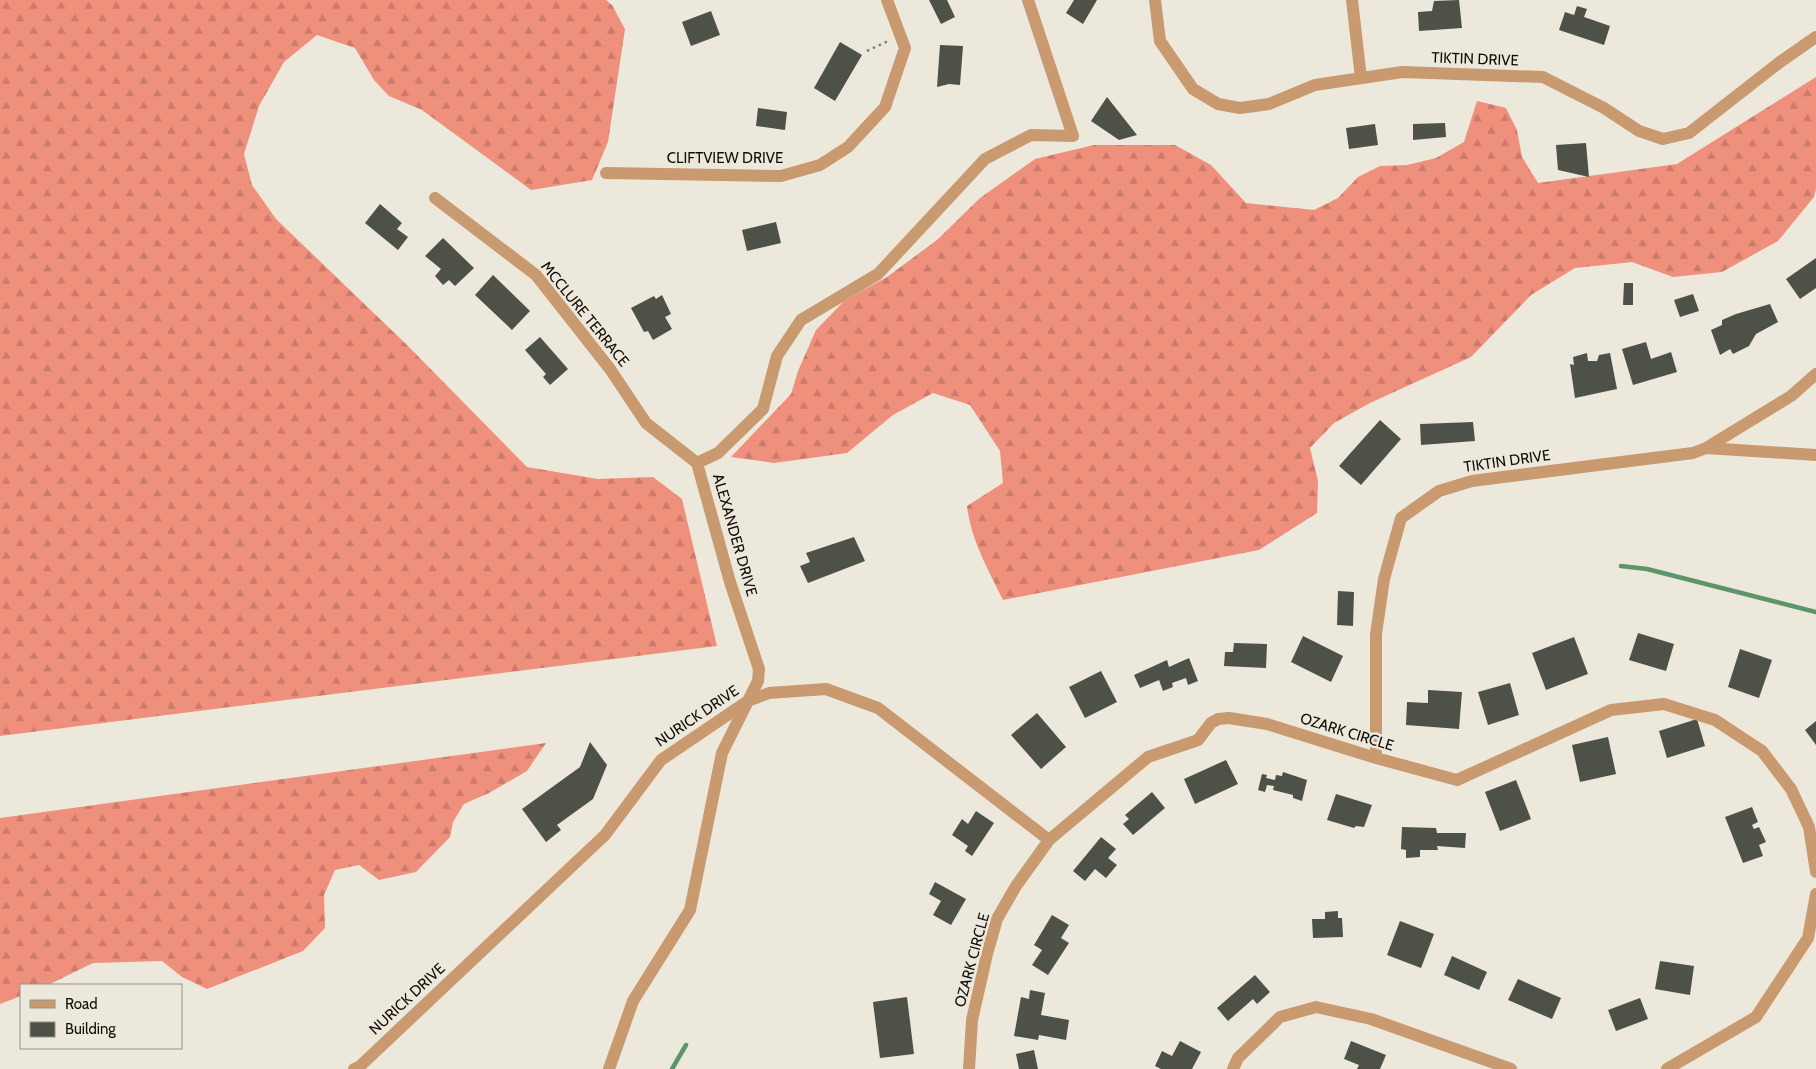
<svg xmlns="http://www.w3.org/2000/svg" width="1816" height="1069" font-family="Cabin,sans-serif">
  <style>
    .forest { fill: url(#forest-firs) }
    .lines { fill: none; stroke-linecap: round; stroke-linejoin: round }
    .stream { stroke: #5c9569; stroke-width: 4.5 }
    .building { fill: #4e5147 }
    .path { stroke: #807d75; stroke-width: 2.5; stroke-dasharray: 2.5 4; stroke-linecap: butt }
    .street { stroke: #c9996f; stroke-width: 12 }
    .labels { text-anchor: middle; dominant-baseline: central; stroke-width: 5; stroke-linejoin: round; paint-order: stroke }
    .street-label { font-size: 15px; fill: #100e0a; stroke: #ede8dc }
  </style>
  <defs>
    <pattern id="forest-firs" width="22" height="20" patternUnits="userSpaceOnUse" patternTransform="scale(1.25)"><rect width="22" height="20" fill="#ef907d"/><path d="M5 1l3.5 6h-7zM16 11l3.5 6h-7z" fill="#cc7b6b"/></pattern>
  </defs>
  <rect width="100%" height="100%" fill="#ede8dc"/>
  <!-- forest -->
  <path class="forest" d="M0 0H606L612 5 625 29 608 142 592 180 531 190 422 110 389 96 374 80 355 48 317 35 284 62 259 106 244 154 252 185 276 219 408 346 527 467 598 479 653 477 682 499 717 646 0 736Z
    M1816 77V189L1814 197 1778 241 1722 272 1673 277 1632 262 1575 268 1531 295 1471 357 1370 403 1334 423 1310 448 1318 481 1317 513 1259 550 1003 600C988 569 971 540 967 506L1003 483 1000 451 970 405 933 393 893 415 847 453 774 463 731 457 791 394 798 371 816 330 844 301 887 277 937 240 980 198 1035 159 1094 145H1175L1211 165 1246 203 1314 210 1338 198 1358 177 1380 166 1407 165 1436 158 1464 142 1477 101 1506 108 1517 130 1522 157 1538 183 1677 164Z
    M546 743 527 771 489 793 464 804 453 822 450 837 416 872 379 880 359 865 335 870 324 895 325 928 303 951 207 989 182 977 162 961 93 963 48 985H21V996L0 1004V818Z"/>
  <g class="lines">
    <!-- stream -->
    <path class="stream" d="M1621 566 1647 569 1816 612
      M672 1069 686 1045"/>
  </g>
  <!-- building -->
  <path class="building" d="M929 0H947L955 17 941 24Z
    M1074 0H1097L1083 24 1066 13Z
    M1459 0 1462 28 1419 31 1418 12 1432 11 1434 1Z
    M1577 6 1587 9 1584 17 1610 26 1604 45 1559 30 1565 12 1574 15Z
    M711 11 720 35 691 46 682 22Z
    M840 42 862 55 835 101 814 88Z
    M940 45 963 46 960 85 949 84 937 87Z
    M1107 97 1137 135 1119 140 1091 121Z
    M758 108 787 112 785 130 756 126Z
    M1445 123 1446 137 1413 140V124Z
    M1375 124 1378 145 1349 149 1346 128Z
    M1586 143 1589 177 1558 170 1556 145Z
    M380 204 402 223 397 229 408 237 398 250 365 223Z
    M776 222 781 243 747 251 742 230Z
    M443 238 474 268 455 286 449 280 443 285 435 276 441 269 425 256Z
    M1816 258V288L1800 299 1786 279Z
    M493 275 530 311 512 330 475 295Z
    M1624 283H1633V305H1623Z
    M1693 294 1699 311 1680 317 1674 300Z
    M662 295 671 314 665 317 672 329 653 340 648 331 644 332 631 308 654 296 656 299Z
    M1770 304 1778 322 1756 334 1749 346 1733 354 1730 349 1720 355 1711 330 1722 325V320L1736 314Z
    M540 337 568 369 550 385 543 377 546 374 525 350Z
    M1646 342 1651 359 1671 352 1677 372 1633 385 1622 349Z
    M1587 353 1588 361H1597L1599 355 1610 353 1617 389 1575 398 1570 364 1574 365 1573 357Z
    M1380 420 1401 439 1361 485 1339 466Z
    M1473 422 1475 441 1421 445 1420 424Z
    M854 537 865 561 808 583 800 566 810 562 806 553Z
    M1338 591 1354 592 1353 626 1337 625Z
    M1638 633 1674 644 1666 671 1629 660Z
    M1303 636 1343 656 1331 682 1291 662Z
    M1574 637 1588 674 1546 690 1532 653Z
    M1234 643 1267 644 1266 668 1224 666 1225 652H1233Z
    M1740 649 1772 660 1759 698 1728 687Z
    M1189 658 1198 681 1188 685 1186 678 1172 683 1173 687 1163 691 1159 680 1140 688 1134 675 1167 660 1169 667Z
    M1101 671 1117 702 1085 718 1069 687Z
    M1510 683 1519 715 1488 725 1478 692Z
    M1428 690 1462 692 1459 729 1406 725 1407 702 1428 703Z
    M1037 713 1066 747 1041 769 1011 735Z
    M1697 719 1705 746 1667 758 1659 731Z
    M1816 721V745L1805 730Z
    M1608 737 1616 774 1580 782 1572 745Z
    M590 742 607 765 593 799 557 825 561 830 546 842 522 809 580 767Z
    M1226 760 1238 784 1195 804 1184 779Z
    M1283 772 1307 780 1302 801 1293 798V795L1273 790 1274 786 1267 785 1265 792 1258 790 1262 774 1267 775 1266 778 1275 780 1276 775 1282 776Z
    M1516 780 1531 819 1500 831 1485 792Z
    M1152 792 1165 808 1133 835 1123 824 1129 819 1125 815Z
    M1336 794 1372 805 1364 827 1356 826 1354 828 1327 820Z
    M1752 807 1758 822 1752 825 1754 829 1759 827 1766 842 1759 845 1763 856 1743 863 1725 817Z
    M976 811 994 823 972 856 965 851 968 846 952 835 962 819 968 824Z
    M1402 827 1436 828 1437 833H1466L1465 848 1437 846 1438 850H1420V857L1406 858V850L1401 849Z
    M1101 837 1116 849 1108 858 1117 865 1106 878 1095 869 1085 881 1073 871Z
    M935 882 966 899 951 925 933 915 941 901 929 894Z
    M1338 911V918H1342L1343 937 1313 938 1312 919H1325V912Z
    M1052 915 1069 925 1061 938 1069 943 1048 975 1032 965 1042 950 1034 945Z
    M1400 921 1434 934 1421 968 1387 955Z
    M1452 956 1487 972 1479 990 1444 975Z
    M1660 961 1694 966 1690 995 1655 989Z
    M1255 975 1270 992 1257 1004 1253 999 1228 1021 1217 1008Z
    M1518 979 1561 998 1552 1019 1508 1000Z
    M1030 990 1045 993 1041 1015 1069 1020 1066 1040 1039 1035 1038 1040 1014 1036 1021 997 1029 999Z
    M907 997 914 1054 880 1058 873 1002Z
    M1640 998 1648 1019 1616 1031 1608 1010Z
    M1180 1041 1201 1052 1192 1069H1161L1155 1066 1162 1051 1172 1056Z
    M1351 1041 1386 1055 1380 1069H1357L1359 1065 1344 1059Z
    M1034 1050 1038 1069H1019L1016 1054Z"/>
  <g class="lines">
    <!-- path -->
    <path class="path" d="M867 51 888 41"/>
    <!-- street -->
    <path class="street" d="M1155 0 1160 41 1193 89 1218 104 1240 108 1269 104 1315 85 1402 72 1543 77 1604 108 1639 131 1663 139 1689 133 1780 62 1816 37
      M1352 0 1361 78
      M606 173 781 176 820 165 848 147 885 107 905 48 887 0
      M435 198 536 275 610 369 646 423 697 463
      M1706 448 1816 455
      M697 463 718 453 763 409 777 356 801 320 878 274 985 159 1031 135 1073 136 1028 0
      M1376 758V634L1384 579 1401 518 1439 491 1472 481 1693 453 1706 448 1791 396 1816 374
      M354 1069 359 1067 605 835 661 760 748 701 769 693 826 689 878 708 1049 840
      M609 1069 633 1001 690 910 722 753 758 681 759 669 730 582 697 463
      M969 1069 972 1020 987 954 997 919 1016 886 1049 840 1148 757 1198 740 1211 723 1218 719 1229 718 1267 724 1376 758 1457 780 1611 710 1664 704 1715 720 1762 751 1791 789 1809 827 1816 872
      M1233 1069 1238 1058 1280 1017 1316 1007 1371 1019 1511 1069
      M1667 1069 1756 1017 1808 938 1816 894"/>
  </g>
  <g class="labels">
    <!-- street labels -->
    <g class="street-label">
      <text transform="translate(1475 59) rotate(2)">TIKTIN DRIVE</text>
      <text x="725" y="158">CLIFTVIEW DRIVE</text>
      <text transform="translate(585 314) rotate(51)">MCCLURE TERRACE</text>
      <text transform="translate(1507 461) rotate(-8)">TIKTIN DRIVE</text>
      <text transform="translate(735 535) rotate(74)">ALEXANDER DRIVE</text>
      <text transform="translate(697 716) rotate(-34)">NURICK DRIVE</text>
      <text transform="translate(1347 732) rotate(17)">OZARK CIRCLE</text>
      <text transform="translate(972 960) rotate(-75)">OZARK CIRCLE</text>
      <text transform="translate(407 999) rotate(-43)">NURICK DRIVE</text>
    </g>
  </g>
  <!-- legend -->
  <rect x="20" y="984" width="162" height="65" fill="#ede8dc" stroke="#959188"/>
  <rect x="30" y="1000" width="25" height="8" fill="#c9996f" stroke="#959188"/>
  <text x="65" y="1009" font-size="15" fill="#100e0a">Road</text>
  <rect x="30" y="1022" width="25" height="15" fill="#4e5147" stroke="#959188"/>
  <text x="65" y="1034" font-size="15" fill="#100e0a">Building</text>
</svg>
